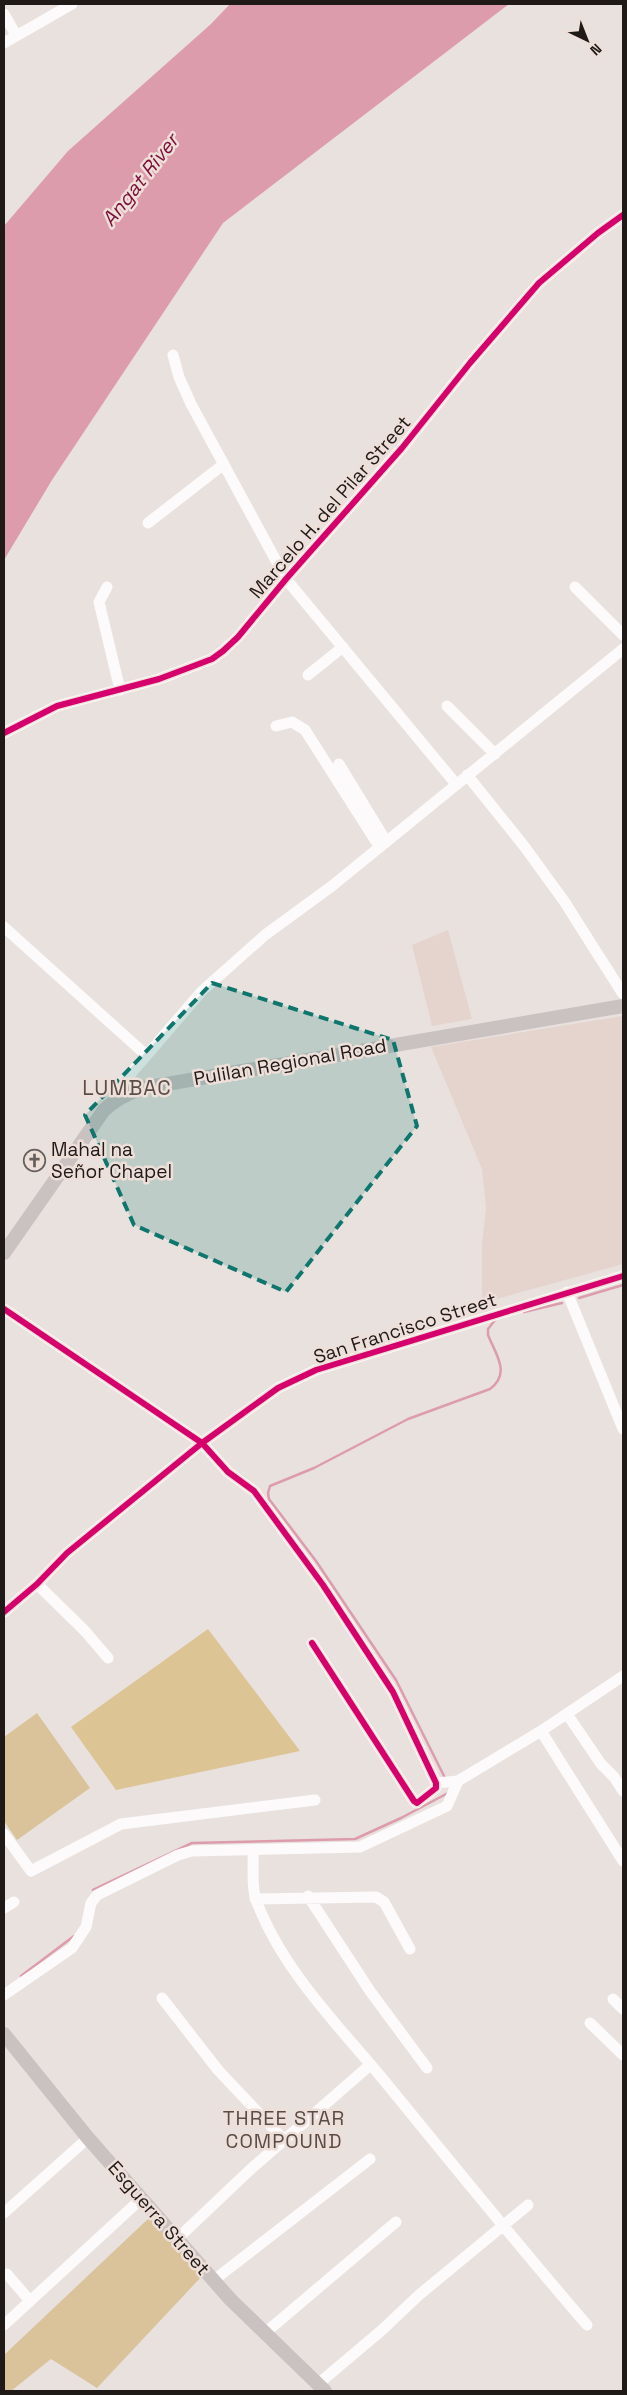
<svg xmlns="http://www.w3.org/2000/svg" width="627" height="2395" font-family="'Space Grotesk',sans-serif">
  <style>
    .built { fill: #e4d4cd }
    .green { fill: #dac39a }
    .forest { fill: #ddc494 }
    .water { fill: #dd9cac }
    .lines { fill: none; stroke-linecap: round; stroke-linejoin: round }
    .stream { stroke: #dd9cac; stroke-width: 2.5 }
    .minor { stroke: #fcfafa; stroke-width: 11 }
    .major { stroke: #cac2c1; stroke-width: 14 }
    .cycleway-casing { stroke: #eedfd9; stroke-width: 9 }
    .cycleway { stroke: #d6006c; stroke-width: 6 }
    .marked { fill: #0f766e; fill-opacity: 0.2; stroke: #0f766e; stroke-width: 4; stroke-dasharray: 10 6; stroke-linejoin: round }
    .labels { text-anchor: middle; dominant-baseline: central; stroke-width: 5; stroke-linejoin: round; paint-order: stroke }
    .street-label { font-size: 19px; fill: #1f1a18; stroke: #eedfd9 }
    .poi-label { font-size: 19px; fill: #1f1a18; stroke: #eedfd9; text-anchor: start }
    .water-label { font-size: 20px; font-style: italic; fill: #7a0d3a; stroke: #eedfd9 }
    .neighbourhood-label { font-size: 20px; letter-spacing: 1px; fill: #594d48; stroke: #eedfd9 }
    .quarter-label { font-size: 21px; letter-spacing: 1px; fill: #594d48; stroke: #eedfd9 }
  </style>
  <rect width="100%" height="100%" fill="#e9e1de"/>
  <!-- built -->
  <path class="built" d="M448 930 472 1019 432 1026 412 945Z
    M623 1016V1264L482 1303V1244L486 1208 482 1169 431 1047Z"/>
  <!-- green -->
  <path class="green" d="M37 1713 90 1788 17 1840 4 1821V1737Z
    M149 2218 203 2275 97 2388 51 2359 11 2391H4V2355Z"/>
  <!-- forest -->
  <path class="forest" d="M208 1629 300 1751 116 1790 71 1727Z"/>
  <!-- water -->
  <path class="water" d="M230 4H509L223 223 52 480 4 560V226L68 151 211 24Z"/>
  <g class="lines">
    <!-- stream -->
    <path class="stream" d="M579 1298 623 1285
      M524 1312 562 1303
      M445 1778 396 1680 316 1561 269 1499 268 1493 270 1486 314 1468 408 1419 490 1389C511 1373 496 1355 488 1335V1329L495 1320
      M93 1890 192 1843 355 1839 401 1818 448 1793
      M21 1976 74 1936"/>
    <!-- minor -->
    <path class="minor" d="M4 14 16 35
      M4 43 72 4
      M173 355 179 377 191 404 286 579 456 784
      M148 523 224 464
      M107 587 99 602 120 690
      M575 587 623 635
      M308 675 343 647
      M447 706 495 754
      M276 726 292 722 305 730 379 846
      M4 733 57 706 159 679 212 659 223 651 238 637 286 579 402 448 470 363 539 283 598 233 623 215
      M339 764 386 841
      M467 775 524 846 564 901 623 994
      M4 927 146 1055
      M115 1100 117 1090 128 1077 202 991 265 935 332 886 623 649
      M567 1292 623 1429
      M4 1309 202 1443 228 1472 254 1491 323 1585 393 1692 436 1783V1788L417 1803 414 1801 312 1643
      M37 1584 85 1631 108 1658
      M4 1612 37 1584 67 1553 202 1443 278 1388 316 1370 623 1276
      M567 1714 601 1764 614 1777 623 1791
      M541 1731 623 1861
      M436 1783 458 1781 541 1731 623 1676
      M4 1834 31 1871 121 1824 315 1800
      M253 1851C254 1866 251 1886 256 1900 282 1969 336 2023 382 2078 450 2161 517 2244 587 2325
      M308 1896 370 1991 427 2068
      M255 1899 376 1897 384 1902 410 1949
      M4 1908 14 1902
      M4 1995 72 1948 86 1927 91 1903 97 1895 178 1855 192 1851 360 1847 447 1806 458 1781
      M162 1998 218 2070 284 2140
      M613 1999 623 2009
      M590 2023 623 2055
      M4 2213 88 2138
      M177 2239 252 2168 370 2065
      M7 2274 30 2301
      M214 2280 370 2159
      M4 2325 141 2199
      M265 2333 396 2222
      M318 2384 382 2330 419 2295 528 2205"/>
    <!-- major -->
    <path class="major" d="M4 1253 104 1110C116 1099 128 1093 143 1088L623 1006
      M4 2034 88 2138 230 2299 325 2391"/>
    <defs>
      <path id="cycleway" d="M4 733 57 706 159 679 212 659 223 651 238 637 286 579 402 448 470 363 539 283 598 233 623 215
        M4 1309 202 1443 228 1472 254 1491 323 1585 393 1692 436 1783V1788L417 1803 414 1801 312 1643
        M4 1612 37 1584 67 1553 202 1443 278 1388 316 1370 623 1276"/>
    </defs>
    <!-- cycleway casing -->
    <use href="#cycleway" class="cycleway-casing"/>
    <!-- cycleway -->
    <use href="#cycleway" class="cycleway"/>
  </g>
  <!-- marked area -->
  <path class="marked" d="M212 983 393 1040 417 1126 286 1292 134 1225 85 1115Z"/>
  <!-- icons -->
  <defs>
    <symbol id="church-ring" viewBox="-11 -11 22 22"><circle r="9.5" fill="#eedfd9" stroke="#66605d" stroke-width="1.5"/><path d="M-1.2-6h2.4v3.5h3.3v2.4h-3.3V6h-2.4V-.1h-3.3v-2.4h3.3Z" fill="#66605d"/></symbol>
  </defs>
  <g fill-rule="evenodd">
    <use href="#church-ring" x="22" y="1148" width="25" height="25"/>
  </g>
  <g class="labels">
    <!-- street labels -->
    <g class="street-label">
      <text transform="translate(330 507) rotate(-49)">Marcelo H. del Pilar Street</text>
      <text transform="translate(290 1062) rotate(-10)">Pulilan Regional Road</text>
      <text transform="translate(405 1328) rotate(-18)">San Francisco Street</text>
      <text transform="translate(159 2218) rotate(49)">Esguerra Street</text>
    </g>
    <!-- poi labels -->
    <g class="poi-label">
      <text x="51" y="1149">Mahal na<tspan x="51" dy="22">Señor Chapel</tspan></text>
    </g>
    <!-- water labels -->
    <g class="water-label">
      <text transform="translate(140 180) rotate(-52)">Angat River</text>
    </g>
    <!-- neighbourhood labels -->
    <g class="neighbourhood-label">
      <text x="284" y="2118">THREE STAR<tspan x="284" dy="23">COMPOUND</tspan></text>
    </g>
    <!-- quarter labels -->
    <g class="quarter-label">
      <text x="127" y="1087">LUMBAC</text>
    </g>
  </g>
  <!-- border -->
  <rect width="627" height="2395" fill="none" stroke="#1f1a18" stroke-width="10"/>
  <!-- north arrow -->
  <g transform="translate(587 40) rotate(137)" stroke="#eedfd9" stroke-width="4" paint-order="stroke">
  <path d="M0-4L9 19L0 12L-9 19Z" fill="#1f1a18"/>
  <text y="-8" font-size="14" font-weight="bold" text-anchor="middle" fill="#1f1a18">N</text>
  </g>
</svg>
